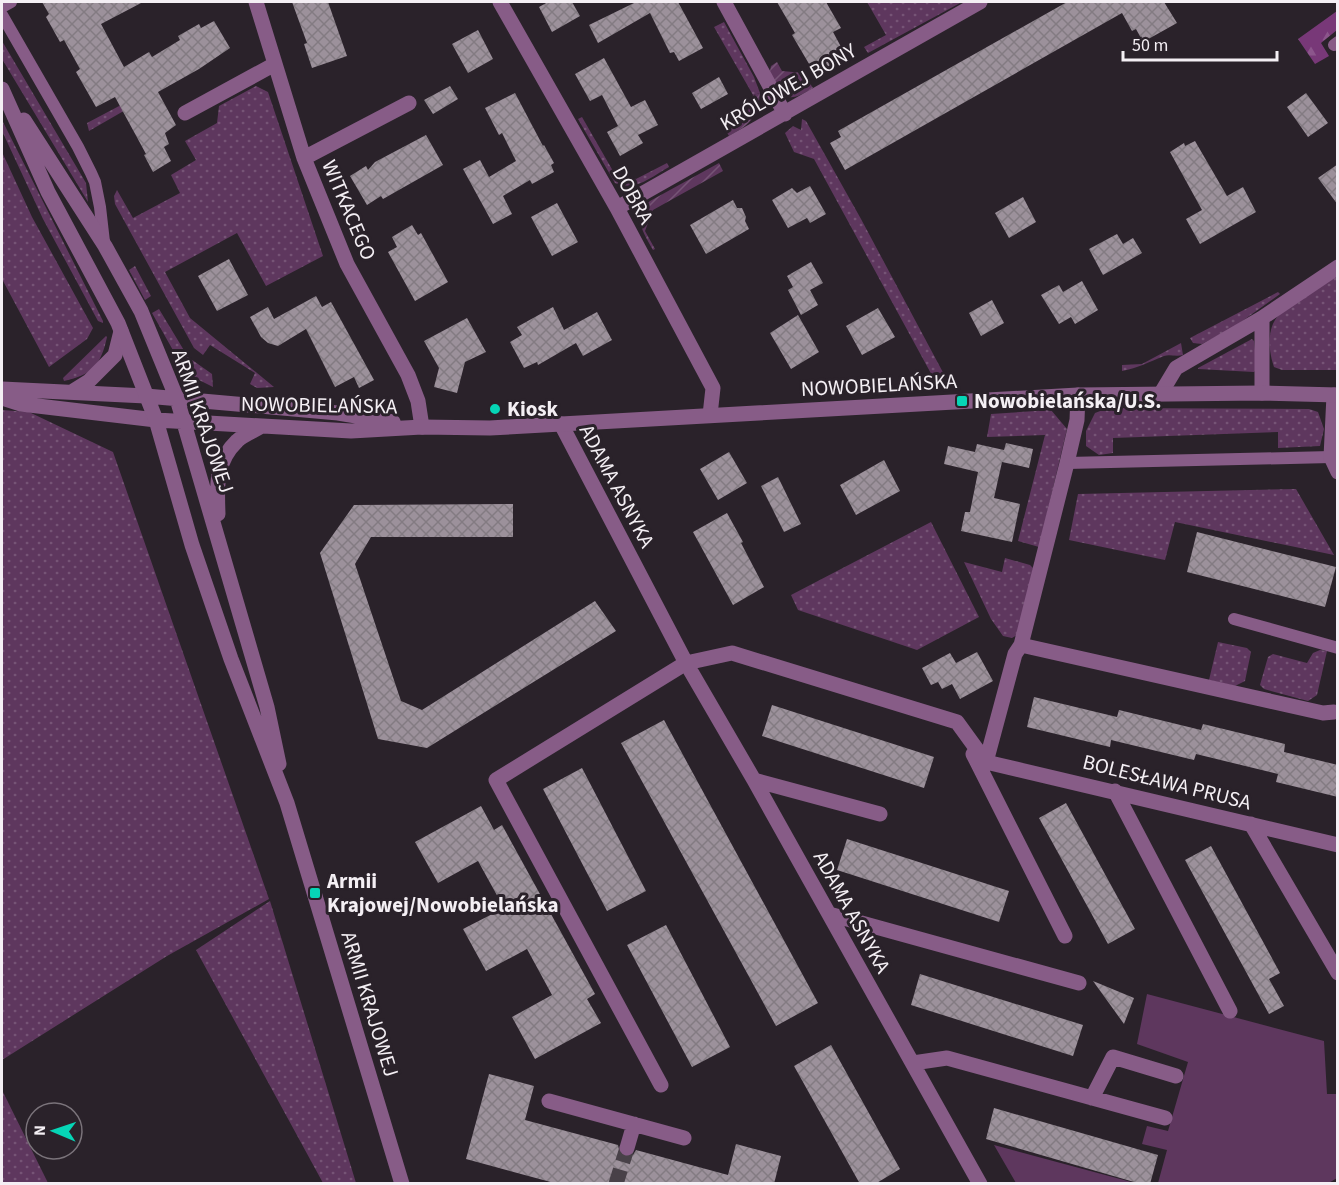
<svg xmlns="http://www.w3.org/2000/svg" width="1339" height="1185" font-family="'Source Sans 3',sans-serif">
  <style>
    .grass { fill: url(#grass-dots) }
    .forest { fill: url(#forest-firs) }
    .park { fill: #5e375e }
    .garden { fill: url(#garden-furrows) }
    .building { fill: url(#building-cross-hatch) }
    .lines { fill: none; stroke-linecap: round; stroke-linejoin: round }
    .minor-tunnel { stroke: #484148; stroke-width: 15; stroke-dasharray: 15 8; stroke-linecap: butt }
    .service { stroke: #875c87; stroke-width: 12 }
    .minor { stroke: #875c87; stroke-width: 15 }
    .tertiary { stroke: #875c87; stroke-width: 15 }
    .poi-dot { fill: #06d5b6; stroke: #2a222a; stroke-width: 2 }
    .labels { text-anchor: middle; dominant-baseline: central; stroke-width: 6; stroke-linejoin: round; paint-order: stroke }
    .street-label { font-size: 21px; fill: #f4eff4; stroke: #2a222a }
    .poi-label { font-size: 21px; font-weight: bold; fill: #f4eff4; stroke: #2a222a; text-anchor: start }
  </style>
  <defs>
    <pattern id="grass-dots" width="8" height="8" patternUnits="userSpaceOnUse" patternTransform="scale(1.5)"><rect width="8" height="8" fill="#5e375e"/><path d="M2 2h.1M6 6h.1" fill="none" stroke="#765476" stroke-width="1.8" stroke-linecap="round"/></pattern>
    <pattern id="forest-firs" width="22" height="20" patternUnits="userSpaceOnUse" patternTransform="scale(1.5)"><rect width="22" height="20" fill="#783878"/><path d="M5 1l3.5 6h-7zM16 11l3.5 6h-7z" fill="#8c558c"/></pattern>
    <pattern id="garden-furrows" width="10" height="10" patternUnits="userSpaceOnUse" patternTransform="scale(1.5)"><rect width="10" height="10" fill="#5e375e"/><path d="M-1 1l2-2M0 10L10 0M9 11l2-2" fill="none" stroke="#765476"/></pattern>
    <pattern id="building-cross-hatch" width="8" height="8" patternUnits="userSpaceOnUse" patternTransform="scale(1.5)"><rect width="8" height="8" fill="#9c919b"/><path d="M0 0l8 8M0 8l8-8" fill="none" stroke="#837b82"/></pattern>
  </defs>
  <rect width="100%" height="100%" fill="#2a222a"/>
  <!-- grass -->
  <path class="grass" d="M867 2H962L868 53 864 47 886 35Z
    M724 22 754 77 760 93 753 95 714 27Z
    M2 41 86 183 88 202 2 59Z
    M256 86 268 92 323 256 266 286 237 233 165 272 190 318 274 387 257 388 250 384 255 373 210 345 203 355 194 348 115 204 114 196 117 190 133 218 180 193 171 175 196 160 185 141 217 123 219 106Z
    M138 96 141 101 89 131 87 123Z
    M582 117 613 171 636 179 667 163 669 167C651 177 635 192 615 183L578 119Z
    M802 119 806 121 861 219 946 378 934 379 814 159 794 152 785 133 793 126 801 130Z
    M2 120 103 321V323L98 321 43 219 2 131Z
    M2 152 32 217 93 328 87 339 49 367 2 279Z
    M135 266 151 296 145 300 129 270Z
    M1337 276V370H1282L1274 367C1269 353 1267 333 1275 320 1284 306 1322 286 1337 276Z
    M1278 292 1280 294 1234 327 1202 344 1193 343 1190 338Z
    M159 309 188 357 212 374 213 387 195 378 183 368 152 313Z
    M106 336 107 337C101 365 92 375 64 381L63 378Z
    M1252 339 1254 341 1257 369 1254 372 1198 369V368Z
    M1181 343 1183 355C1176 357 1170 354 1164 356 1149 362 1138 368 1122 371V365L1142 364Z
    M1108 408 1309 409 1318 412 1324 429 1320 446 1278 448V432L1113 438V453L1099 455 1086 446V431L1095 413Z
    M2 410 29 412 113 452 269 899 167 956 2 1060Z
    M1051 410 1067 429 1039 547 1018 541 1045 435 987 437 991 414Z
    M1296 489 1334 555 1175 522 1165 560 1069 540 1078 494Z
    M931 522 979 617 917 650 798 610 791 595Z
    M1005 558 1030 565 1033 568 1019 634 1012 638 1003 636 991 619 964 562 1002 572Z
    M1218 642 1247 648 1251 652 1245 681 1235 686 1209 680Z
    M1320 650 1327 651 1317 695 1308 701 1264 689 1260 685 1268 657 1273 654 1307 663 1313 653Z
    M270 901 356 1183H323L196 950Z
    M2 1090 48 1183H2Z"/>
  <!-- forest -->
  <path class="forest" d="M1337 11V30L1321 43 1329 56 1315 64 1298 39Z"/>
  <!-- park -->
  <path class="park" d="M1147 994 1324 1041 1327 1094H1337V1178L1327 1184 1158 1183 1167 1150 1142 1144 1147 1126 1168 1131 1188 1062 1137 1044Z
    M994 1145 1135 1183H1016Z"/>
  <!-- garden -->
  <path class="garden" d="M777 62 782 71 803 73 813 88C787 104 784 99 769 75L771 66Z
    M760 93C758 118 749 125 729 136L726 131 745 121 753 95Z
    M719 163 723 171 653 210 645 231 655 249 653 250C643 232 632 217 650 201Z"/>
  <!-- building -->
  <path class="building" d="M42 2H143L101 24 124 67 149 52 152 57 180 40 178 36 199 24 201 28 214 21 230 48 199 69 158 92 176 125 165 133 169 144 164 147 171 161 153 172 144 155 146 154 115 97 96 107 76 72 80 69 64 40 60 42 46 17 49 14Z
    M292 2H328L347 56 312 68 304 44 307 43Z
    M548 2H572L580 16 552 32 539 7Z
    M636 2H678L703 48 679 61 674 52 670 53 650 13 598 43 589 25Z
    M777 2H826L841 28 833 32 846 56 815 74 792 35 795 33Z
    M1067 2H1164L1177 23 1143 42 1136 29 1132 31 1122 13 845 170 830 143 841 137 838 131Z
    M478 30 493 59 468 73 452 44Z
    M604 58 631 107 645 100 658 125 638 135 643 143 620 156 607 132 618 126 602 95 590 101 575 74Z
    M719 77 728 94 701 109 692 93Z
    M450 86 458 99 433 114 424 100Z
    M515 93 543 146 544 145 554 163 551 165 554 172 532 184 530 180 503 196 512 214 493 224 463 169 480 160 489 177 516 161 502 133 499 135 485 108Z
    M1306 93 1328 123 1308 137 1287 107Z
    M426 135 443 165 383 199 381 196 367 205 350 176 366 166 368 170 375 162Z
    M1195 141 1227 196 1243 187 1256 212 1200 244 1186 219 1202 210 1170 152 1184 143 1185 146Z
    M1338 164V205L1318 178Z
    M810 186 826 214 810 223 807 218 788 228 772 200 792 188 797 193Z
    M1023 197 1036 222 1009 238 995 213Z
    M733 200 737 208H742L746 217 745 221 749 229 706 254 690 225Z
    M557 203 578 242 552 256 531 217Z
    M412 225 418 235 421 233 448 282 415 301 388 252 397 247 392 237Z
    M1117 234 1123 244 1133 238 1142 253 1103 275 1089 249Z
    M229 259 248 295 217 311 198 276Z
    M811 262 823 283 810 290 818 305 801 315 788 290 793 287 787 276Z
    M1082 281 1098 310 1075 324 1071 317 1059 324 1041 295 1059 285 1063 292Z
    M316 296 322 307 331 302 374 380 359 388 354 377 335 387 306 329 278 346 268 343 261 337 250 317 268 307 274 319Z
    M992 300 1004 323 981 336 969 313Z
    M553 307 564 330 597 312 612 340 583 356 576 343 538 365 537 362 524 368 510 342 522 335 517 327Z
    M878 308 895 337 862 355 846 326Z
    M798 315 819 352 791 369 770 333Z
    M467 318 486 352 465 362 457 393 434 387 439 368 424 341Z
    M1006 443 1033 449 1029 468 1002 462 994 498 1020 504 1012 542 961 531 965 512H970L978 472 944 464 948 446 975 452 977 444 1004 450Z
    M729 452 747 483 718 500 700 469Z
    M884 460 900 491 856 515 840 485Z
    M778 477 801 524 784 532 761 486Z
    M513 504V537H371L355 564 401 701 422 710 595 601 616 631 427 748 378 739 320 553 354 505Z
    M727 513 743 542 741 543 764 587 733 605 693 532Z
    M1197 532 1336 567 1325 607 1187 572Z
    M977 652 993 681 960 699 952 684 942 689 938 682 931 685 922 668 950 653 956 663Z
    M1034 697 1117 717 1119 710 1201 730 1203 724 1285 744 1284 752 1338 765V797L1276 782 1278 774 1196 754 1194 760 1111 740 1110 747 1027 727Z
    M772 705 934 757 924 788 762 736Z
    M664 720 818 1003 776 1026 621 743Z
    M582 768 646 891 607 911 543 789Z
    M1066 803 1135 929 1108 944 1039 818Z
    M481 806 494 830 502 825 595 994 587 999 601 1023 535 1059 512 1017 552 995 527 949 486 971 463 929 504 908 478 861 438 883 415 842Z
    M847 839 1009 891 999 922 837 870Z
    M1211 846 1280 973 1269 979 1284 1006 1269 1014 1185 860Z
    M666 925 730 1047 692 1067 627 945Z
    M920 974 1083 1025 1073 1056 911 1005Z
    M1093 981 1134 998 1124 1024Z
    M831 1045 900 1169 875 1184H860L794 1066Z
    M489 1074 534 1086 525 1120 618 1145 620 1154 625 1157 633 1155 636 1150 728 1175 736 1144 781 1156 774 1184H558L466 1159Z
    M994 1108 1158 1155 1150 1184H1141L986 1139Z"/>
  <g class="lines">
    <!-- minor-tunnel -->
    <path class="minor-tunnel" d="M616 1184 627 1148"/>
    <!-- service -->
    <path class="service" d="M2 7 11 2
      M2 15 78 147 91 173 95 182 100 207 104 242
      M1334 45 1338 42
      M1067 463 1331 457
      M1234 619 1338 648"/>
    <!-- minor -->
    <path class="minor" d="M256 2 304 158 347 264 408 375 418 401 422 427
      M500 2 617 208 713 388 710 415
      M724 2 785 114
      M185 113 275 64
      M304 158 409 103
      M617 208 980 2
      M1262 318V393
      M2 389 146 396
      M73 391 89 381 115 355 121 331
      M1161 393 1176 368 1262 318 1338 267
      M1334 395 1331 457 1338 472
      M2 398 21 404 156 420
      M561 424 686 663 754 780 980 1184
      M1021 645 1067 463 1077 420 1078 395
      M973 754 1065 936
      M986 762 1015 654 1021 645 1323 713 1334 712
      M986 762 1338 845
      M754 780 880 814
      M1115 791 1230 1011
      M1251 824 1338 973
      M829 914 1079 983
      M913 1063 947 1058 1165 1118
      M661 1085 496 780 686 663 732 653 957 722 986 762
      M1092 1098 1113 1057 1176 1076
      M549 1101 684 1138
      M627 1148 634 1124"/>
    <!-- tertiary -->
    <path class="tertiary" d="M2 89 48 192 118 323 156 420 192 545 231 659 287 803 402 1184
      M24 120 105 246 141 311 177 399 267 707 279 764
      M146 396 338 413 393 422
      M156 420 351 431 422 427 490 428 1078 395 1262 393 1338 395
      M218 514C217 486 215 462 237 441 243 435 254 431 262 426"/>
  </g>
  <!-- markers -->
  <g class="poi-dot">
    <rect x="956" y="395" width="12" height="12" rx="3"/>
    <circle cx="495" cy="409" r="6"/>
    <rect x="309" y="887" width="12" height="12" rx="3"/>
  </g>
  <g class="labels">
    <!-- street labels -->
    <g class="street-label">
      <text transform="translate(788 87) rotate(-30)">KRÓLOWEJ BONY</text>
      <text transform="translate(633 195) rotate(61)">DOBRA</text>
      <text transform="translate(349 210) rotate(67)">WITKACEGO</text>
      <text transform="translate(879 385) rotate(-3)">NOWOBIELAŃSKA</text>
      <text transform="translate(319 405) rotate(1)">NOWOBIELAŃSKA</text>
      <text transform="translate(203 421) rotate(71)">ARMII KRAJOWEJ</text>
      <text transform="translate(617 486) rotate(62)">ADAMA ASNYKA</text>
      <text transform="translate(1167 782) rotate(14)">BOLESŁAWA PRUSA</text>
      <text transform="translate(852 912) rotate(61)">ADAMA ASNYKA</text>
      <text transform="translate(370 1004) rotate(73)">ARMII KRAJOWEJ</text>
    </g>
    <!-- poi labels -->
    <g class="poi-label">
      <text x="974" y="401">Nowobielańska/U.S.</text>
      <text x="507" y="409">Kiosk</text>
      <text x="327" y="881">Armii<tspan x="327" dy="24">Krajowej/Nowobielańska</tspan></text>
    </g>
  </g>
  <!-- border -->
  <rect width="1339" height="1185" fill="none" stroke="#f4eff4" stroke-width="6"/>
  <!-- north arrow -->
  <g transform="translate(54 1131) rotate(272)"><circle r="28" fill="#2a222a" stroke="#7b747b" stroke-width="1.5"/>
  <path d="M0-4.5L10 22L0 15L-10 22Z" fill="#06d5b6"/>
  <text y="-9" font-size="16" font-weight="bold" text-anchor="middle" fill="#f4eff4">N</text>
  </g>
  <!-- scale -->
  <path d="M1123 51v9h154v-9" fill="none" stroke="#f4eff4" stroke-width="3"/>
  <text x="1132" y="51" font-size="18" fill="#f4eff4" stroke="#2a222a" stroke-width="4.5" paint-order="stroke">50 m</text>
</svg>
